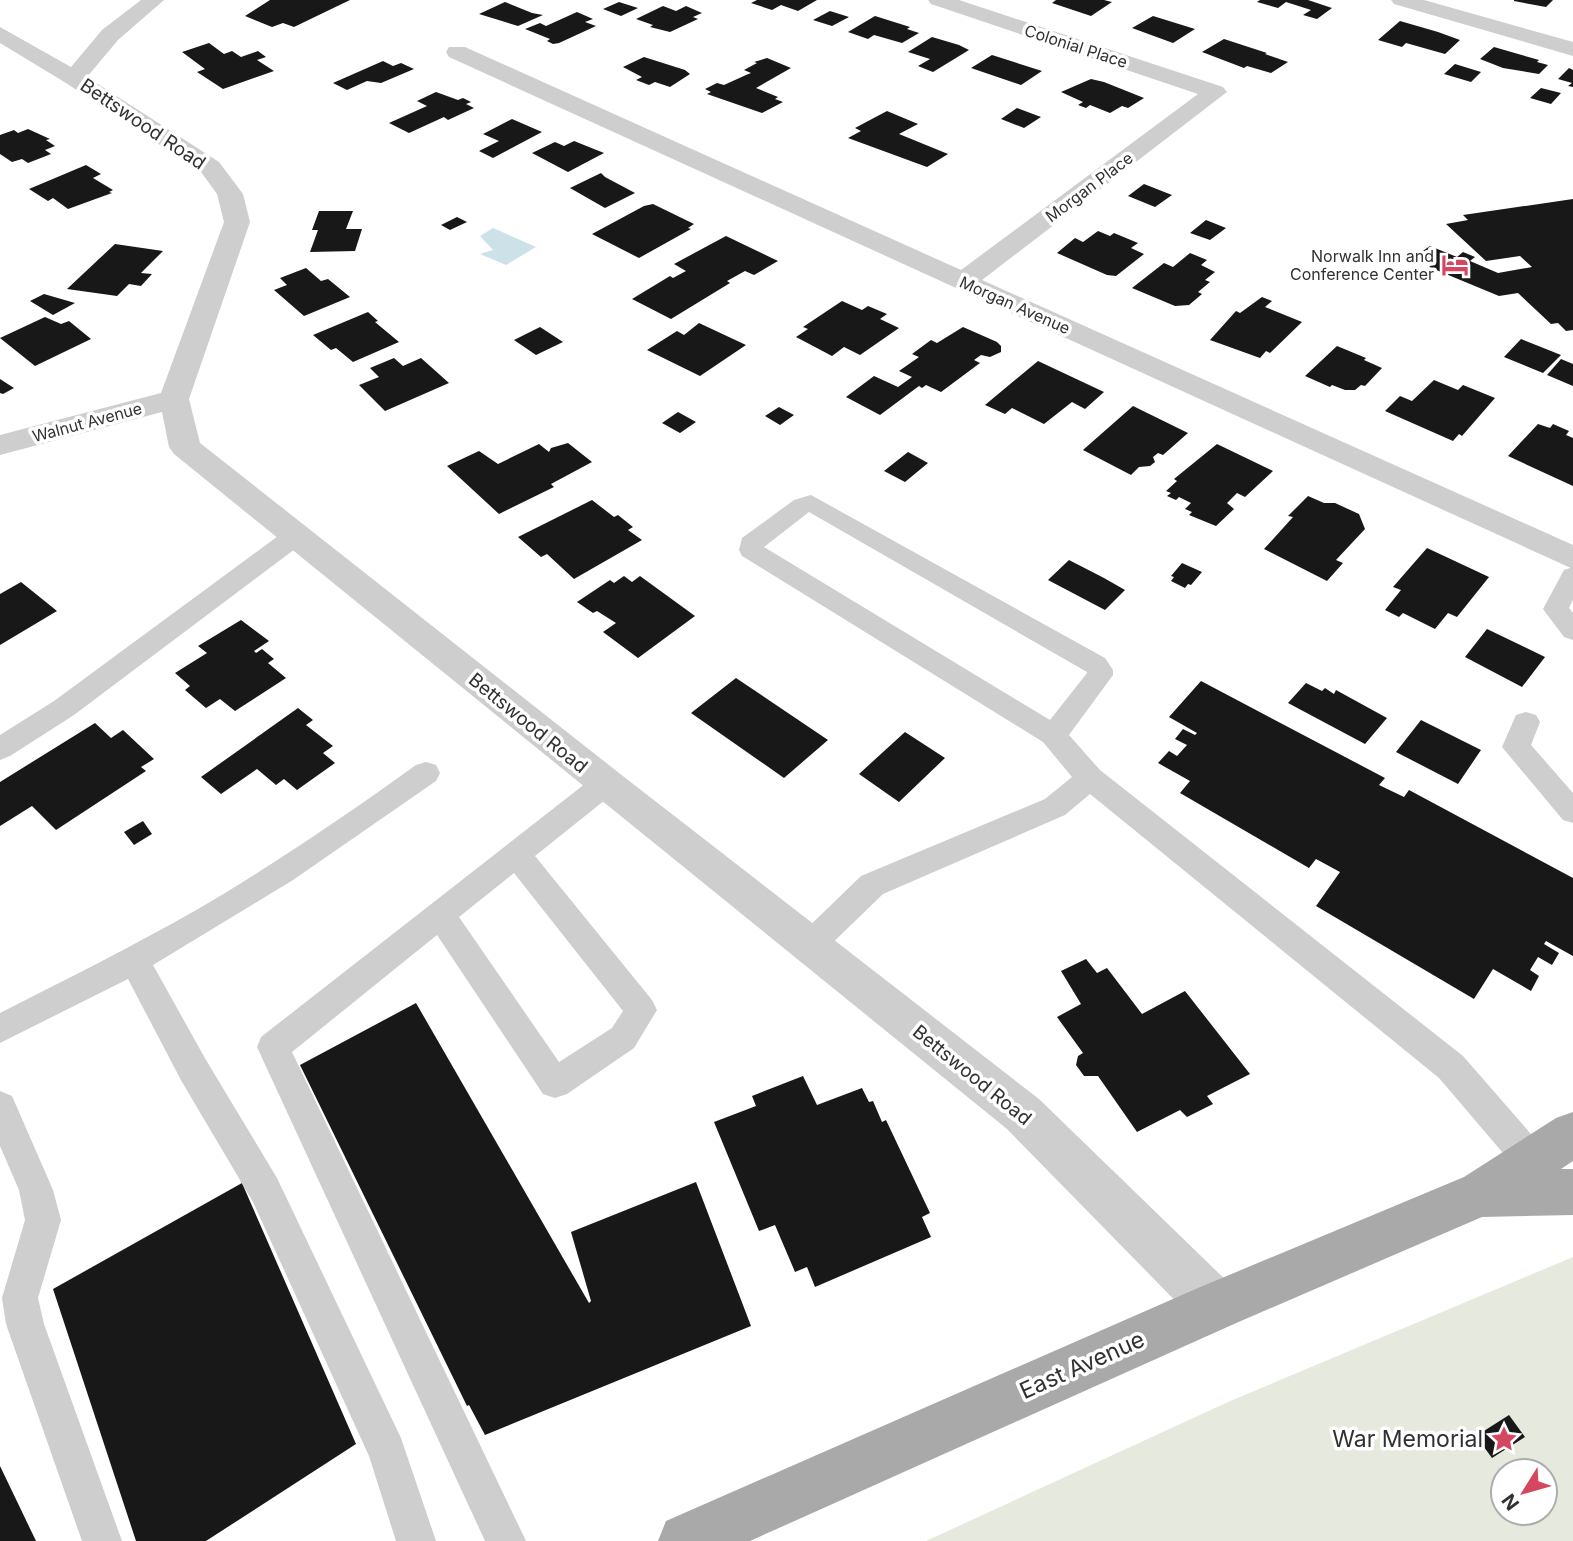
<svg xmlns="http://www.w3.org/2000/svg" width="1573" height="1541" font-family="Inter,sans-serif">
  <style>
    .green { fill: #e6eade; fill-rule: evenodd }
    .water { fill: #cde1e8 }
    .building { fill: #181818 }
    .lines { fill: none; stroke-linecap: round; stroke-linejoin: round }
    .service { fill: #cecece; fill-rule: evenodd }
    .minor { fill: #cecece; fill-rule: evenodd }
    .primary { fill: #a9a9a9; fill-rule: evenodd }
    .labels { text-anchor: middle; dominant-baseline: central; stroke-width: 7; stroke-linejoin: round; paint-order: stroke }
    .far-street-label { font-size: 16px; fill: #313131; stroke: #fff }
    .far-poi-label { font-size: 16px; fill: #313131; stroke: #fff; text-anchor: end }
    .street-label { font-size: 19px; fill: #313131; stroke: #fff }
    .near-street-label { font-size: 23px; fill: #313131; stroke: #fff }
    .near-poi-label { font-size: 23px; fill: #313131; stroke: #fff; text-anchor: end }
  </style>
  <rect width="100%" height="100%" fill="#fff"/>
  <!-- green -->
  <path class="green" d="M1573 1257V1541H926L1228 1402ZM1503 1471H1545V1513H1503Z"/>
  <!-- water -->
  <path class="water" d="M493 228 536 247 506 265 480 254 493 250 480 236Z"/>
  <!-- building -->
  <path class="building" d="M270 0H350L294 27 283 23 272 27 245 16Z
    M757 0H817L798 11 781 5 772 10 751 3Z
    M1056 0H1104L1112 2 1091 16 1052 3Z
    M1260 0H1308L1332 8 1317 19 1303 15 1311 10 1286 2 1278 8 1257 2Z
    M1553 0 1546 7 1514 1V0Z
    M505 2 532 13 543 15 518 26 479 14Z
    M619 2 638 8 621 16 603 9Z
    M663 6 676 11 686 6 702 13 693 17 698 19 670 32 650 27 653 25 636 19Z
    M830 11 849 17 832 26 813 20Z
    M577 12 593 19 585 22 596 26 559 43 553 44 547 41 550 39 525 29 540 23 546 26Z
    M875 16 910 27 907 29 919 33 902 43 874 35 868 39 848 32Z
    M1153 16 1195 29 1173 43 1132 28Z
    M1400 21 1438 32 1460 40 1445 54 1406 43 1402 47 1378 40Z
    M932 37 959 45 969 50 933 72 918 66 930 59 908 52Z
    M1224 39 1267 53 1265 54 1288 62 1271 73 1247 66 1244 68 1202 52Z
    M209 43 224 54 232 51 241 57 258 51 266 57 257 60 274 71 223 89 197 72 205 69 182 52Z
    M1494 47 1539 60 1537 62 1548 65 1539 74 1503 68 1480 59Z
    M992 55 1042 71 1021 85 971 68Z
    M644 57 685 70 690 74 670 87 655 82 649 85 636 80 642 77 623 67Z
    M767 58 791 68 756 88 778 97 775 99 783 102 762 113 707 94 711 92 705 89 717 83 724 85 746 75 751 73 744 70 757 63 754 62Z
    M383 61 393 66 401 63 414 69 381 83 367 81 347 90 333 83Z
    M1455 64 1481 72 1471 82 1444 74Z
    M1569 68 1573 70V87L1568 86 1572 83 1558 79Z
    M1091 79 1104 82 1144 98 1128 108 1122 106 1110 113 1090 105 1086 108 1078 105 1083 102 1061 92Z
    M1541 88 1561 93 1551 104 1530 98Z
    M436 92 458 100 463 98 471 102 466 104 474 108 448 120 444 117 409 133 389 123 427 106 417 101Z
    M1017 108 1041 117 1024 128 1001 119Z
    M887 111 918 124 899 134 948 154 927 167 848 138 861 131 855 128Z
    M512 119 542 132 493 158 479 151 499 141 483 134Z
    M28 129 50 139 46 140 55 146 45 150 51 154 28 163 22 159 12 162 0 154V135L14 130 18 133Z
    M574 141 604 153 568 172 532 153 555 142 564 146Z
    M86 165 101 174 93 178 113 190 109 192 112 193 68 209 53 198 48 201 29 189Z
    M601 173 605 177 635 193 605 208 570 188Z
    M1144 184 1172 195 1155 207 1128 196Z
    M1573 199V330L1566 331 1558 323 1551 324 1518 293 1499 296 1429 267 1435 263 1417 255 1430 246 1457 257 1463 252 1475 257 1470 261 1498 273 1532 267 1520 256 1486 261 1446 224 1468 220 1463 215Z
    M653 204 694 224 688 228 691 229 639 258 592 234 644 206Z
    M319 211H353L346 229H362L355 251 310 252 318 230H312Z
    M457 217 467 222 450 230 441 225Z
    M1206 220 1226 228 1210 240 1190 233Z
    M1098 231 1110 236 1114 233 1138 243 1131 248 1144 254 1116 276 1107 275 1057 253 1075 238 1083 242Z
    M726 236 778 261 754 275 745 271 727 281 730 283 671 319 632 299 670 276 673 278 686 271 674 264Z
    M115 244 163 251 141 273 152 274 141 286 129 284 117 296 67 289Z
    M1190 253 1207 260 1201 265 1215 272 1205 280 1210 282 1198 292 1202 294 1189 305 1175 306 1132 288 1164 263 1173 267Z
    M306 268 321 281 328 279 350 297 304 316 274 290 287 285 280 278Z
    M44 294 75 303 53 315 30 301Z
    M1262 297 1272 301 1265 307 1302 322 1270 353 1266 351 1260 358 1210 340 1236 311 1240 313Z
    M842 301 862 310 868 306 887 314 880 319 899 328 860 355 844 347 832 356 796 337 808 329 803 327Z
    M368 312 378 321 375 322 399 342 353 362 336 348 331 350 313 335Z
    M45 317 61 324 69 321 91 339 35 366 0 338Z
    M699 323 746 345 700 376 647 350 677 331 684 335Z
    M540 327 563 342 536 355 514 340Z
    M963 327 997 342 1001 346V352L990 357 981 355 974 360 980 363 941 392 926 385 922 388 919 386 880 415 846 397 874 376 898 387 912 377 899 371 919 357 912 354 931 340 937 343Z
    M1521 339 1561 355 1543 373 1504 357Z
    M1337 346 1366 358 1364 360 1382 368 1365 386 1361 385 1355 390H1345L1332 385 1330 387 1305 376Z
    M394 358 403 366 421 358 449 383 385 411 359 385 379 377 370 368Z
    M1561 359 1573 364V386L1547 375Z
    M1038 361 1104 392 1085 409 1072 402 1044 424 1012 408 1005 414 985 405Z
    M0 379 14 388 3 394 0 393Z
    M1434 380 1458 390 1463 385 1495 398 1462 436 1459 434 1453 441 1385 411 1400 396 1412 401Z
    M1133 406 1188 433 1163 455 1158 453 1153 457 1155 462 1150 466 1139 467 1131 475 1083 450Z
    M779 407 794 415 780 425 765 416Z
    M678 412 696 422 680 433 662 423Z
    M1538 424 1550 428 1553 424 1569 431 1566 435 1573 438V486L1508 456Z
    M568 443 592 462 551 484 554 487 499 514 447 466 479 451 498 464 539 444 549 452 551 448Z
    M1217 444 1273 471 1245 497 1237 493 1227 503 1234 509 1216 526 1189 515 1192 512 1185 509 1191 503 1179 497 1176 500 1167 496 1171 493 1166 491 1177 481 1174 479Z
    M908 452 928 463 905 482 884 471Z
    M1308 496 1324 503H1335L1359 514 1365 529 1336 560 1343 563 1327 581 1264 549 1293 517 1288 516Z
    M592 500 614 517 618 515 633 527 628 530 642 540 574 579 547 554 541 557 518 537Z
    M1427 548 1489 577 1457 617 1448 613 1435 629 1403 613 1399 617 1385 610 1401 590 1393 587Z
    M1069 560 1104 578 1125 590 1105 610 1048 580Z
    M1182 563 1202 572 1191 585 1188 584 1185 588 1171 581 1174 577 1171 576Z
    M624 576 632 582 640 576 695 616 638 658 603 632 616 623 597 611 593 613 577 602 610 580 614 583Z
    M21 582 57 611 0 645V594Z
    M241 620 269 641 254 651 256 653 262 649 274 659 268 663 286 678 235 711 220 699 206 708 185 690 190 686 175 673 207 653 198 646Z
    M1487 629 1545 657 1522 687 1465 657Z
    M736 678 828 740 784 778 691 713Z
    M1201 681 1385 778 1379 785 1404 797 1409 790 1573 878V956L1546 941 1544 944 1559 953 1552 965 1538 957 1530 970 1539 976 1531 991 1493 969 1474 999 1316 906 1340 872 1316 859 1309 868 1180 793 1190 781 1158 763 1169 751 1177 756 1187 745 1175 739 1183 729 1195 735 1197 733 1169 717Z
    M1306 683 1322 691 1325 688 1334 694 1336 690 1387 718 1365 744 1288 703Z
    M298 708 313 720 306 725 333 746 323 753 335 763 297 790 284 779 276 785 257 769 221 794 201 777Z
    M1421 720 1481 750 1458 784 1396 752Z
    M95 723 111 738 123 730 154 759 141 767 146 771 56 830 32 806 0 826V782Z
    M905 732 945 758 899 802 859 774Z
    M143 821 152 834 134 845 124 832Z
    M1086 959 1097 973 1107 968 1142 1014 1185 991 1250 1074 1207 1096 1213 1104 1187 1117 1180 1110 1137 1132 1098 1076H1084L1076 1065 1078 1056 1083 1053 1057 1017 1081 1004 1061 971Z
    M416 1003 589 1303 591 1301 571 1232 696 1182 751 1326 485 1435 469 1405 467 1406 300 1065Z
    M803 1076 817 1105 862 1088 869 1102 873 1101 882 1122 886 1120 930 1213 922 1217 931 1237 815 1287 807 1267 795 1272 775 1225 759 1231 714 1122 756 1106 752 1096Z
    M242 1183 356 1444 206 1541H136L53 1289Z
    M1509 1415 1525 1437 1492 1458 1476 1436Z
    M0 1466 36 1541H0Z"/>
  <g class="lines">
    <!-- service -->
    <path class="service" d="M811 495 1105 658 1113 670V675L1069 735 1100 770 1463 1056 1544 1149 1549 1161 1544 1173 1532 1177 1520 1173 1439 1078 1090 794 1065 815 883 894 820 955 809 959 798 955 794 946 798 937 861 876 1045 799 1072 777 1043 742 742 556 739 550 742 538 794 500ZM809 512 1087 672V673L1050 720 764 547Z
      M294 529 303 531 306 537 303 543 74 715 10 756 0 760V735L54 701 285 531Z
      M1573 567V600L1569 608 1573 613V640L1564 637 1543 609 1564 570Z
      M1526 712 1536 715 1540 722 1531 745 1573 793V823L1563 820 1502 747 1516 715Z
      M426 762 436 765 440 773 436 781 293 880 153 965 206 1060 277 1178 401 1438 436 1541H396L369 1456 253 1202 182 1082 128 979 0 1043V1013C67 979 133 946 198 909 273 865 345 816 416 765Z
      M605 773 615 776 619 784 615 792 535 856 652 1000 657 1010 634 1048 567 1094 555 1098 543 1094 437 935 292 1052 526 1541H485L257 1047 261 1037 595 776ZM514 873 623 1011 612 1028 559 1062 459 917Z
      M0 1091 12 1096 53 1190 61 1220 38 1298 44 1324 122 1541H82L6 1324 2 1298 25 1220 19 1190 0 1146Z"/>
    <!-- minor -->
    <path class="minor" d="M141 0H164L118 40 87 77 219 162 243 194 250 222 189 399 200 443 619 773 1039 1099 1234 1288 1241 1306 1234 1324 1216 1331 1198 1324 1007 1129 174 454 169 447 162 412 0 455V435L161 393 224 222 217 194 201 172 66 83 0 43V27L71 67 102 30Z
      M928 0H959L1223 87 1227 92 982 280 1573 545V569L449 57 446 52 449 47H465L961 270 1198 94 931 4Z
      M1391 0H1424L1573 42V56L1394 4Z"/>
    <!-- primary -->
    <path class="primary" d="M1573 1112V1161L1561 1169H1573V1215L1482 1217 1234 1324 750 1541H658L666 1521 1198 1288 1464 1177 1556 1118Z"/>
  </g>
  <!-- icons -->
  <defs>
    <symbol id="hotel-bare" viewBox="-9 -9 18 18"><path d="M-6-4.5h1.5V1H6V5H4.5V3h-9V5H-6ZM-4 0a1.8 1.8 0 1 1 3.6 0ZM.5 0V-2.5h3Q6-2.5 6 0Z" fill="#d54761" stroke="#fff" stroke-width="2.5" paint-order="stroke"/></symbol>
    <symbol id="sight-bare" viewBox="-9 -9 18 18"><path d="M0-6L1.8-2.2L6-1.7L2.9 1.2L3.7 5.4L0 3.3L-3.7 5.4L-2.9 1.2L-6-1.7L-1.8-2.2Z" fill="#d54761" stroke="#fff" stroke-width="2.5" paint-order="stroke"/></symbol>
  </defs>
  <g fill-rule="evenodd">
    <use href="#hotel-bare" x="1436" y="246" width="38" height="38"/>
    <use href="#sight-bare" x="1485" y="1420" width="38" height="38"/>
  </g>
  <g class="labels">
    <!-- far-street labels -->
    <g class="far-street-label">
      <text transform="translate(1076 46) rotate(18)">Colonial Place</text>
      <text transform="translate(1089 187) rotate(-37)">Morgan Place</text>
      <text transform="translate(1015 305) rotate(24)">Morgan Avenue</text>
      <text transform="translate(87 422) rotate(-15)">Walnut Avenue</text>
    </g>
    <!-- far-poi labels -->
    <g class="far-poi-label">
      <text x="1434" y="256">Norwalk Inn and<tspan x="1434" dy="18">Conference Center</tspan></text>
    </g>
    <!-- street labels -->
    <g class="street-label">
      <text transform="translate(143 124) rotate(34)">Bettswood Road</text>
      <text transform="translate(528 723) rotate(39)">Bettswood Road</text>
      <text transform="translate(972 1075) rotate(39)">Bettswood Road</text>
    </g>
    <!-- near-street labels -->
    <g class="near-street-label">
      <text transform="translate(1082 1365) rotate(-24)">East Avenue</text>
    </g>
    <!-- near-poi labels -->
    <g class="near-poi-label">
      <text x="1483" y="1439">War Memorial</text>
    </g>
  </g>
  <!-- north arrow -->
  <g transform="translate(1524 1492) rotate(233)"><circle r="33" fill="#ffffff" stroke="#adadad" stroke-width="2"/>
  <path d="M0-5L12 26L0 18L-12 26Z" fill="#d54761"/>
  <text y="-10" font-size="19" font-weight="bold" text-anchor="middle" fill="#313131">N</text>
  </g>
</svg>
